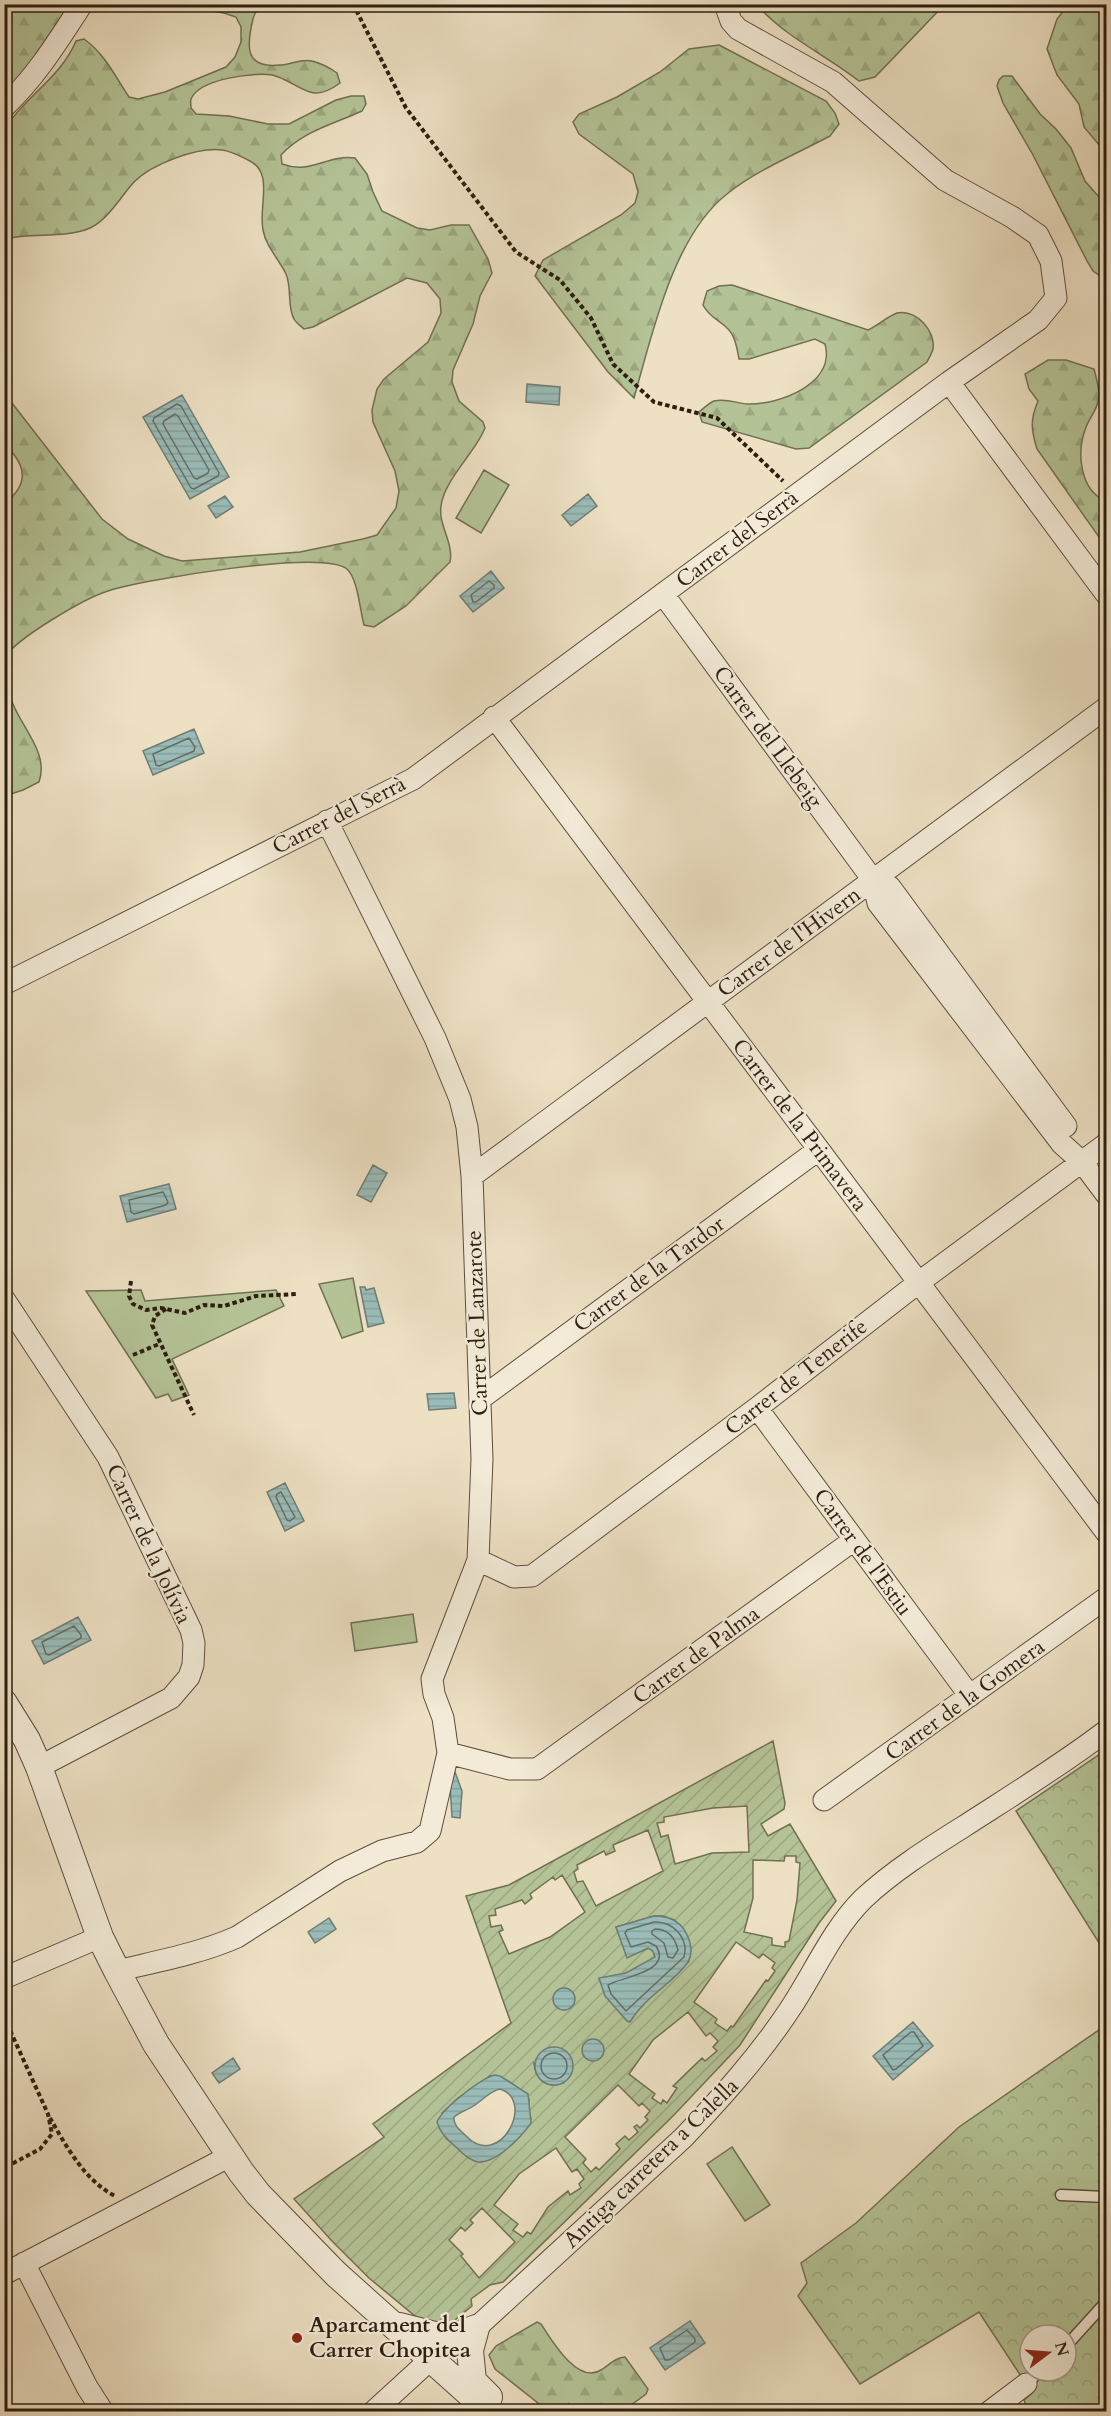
<svg xmlns="http://www.w3.org/2000/svg" width="1111" height="2416" font-family="Cardo,serif">
  <style>
    .grass { fill: #b4c396; stroke: #707054; stroke-width: 1.5 }
    .forest { fill: url(#forest-firs); stroke: #707054; stroke-width: 1.5 }
    .park { fill: url(#park-crowns); stroke: #707054; stroke-width: 1.5; fill-rule: evenodd }
    .garden { fill: url(#garden-furrows); stroke: #707054; stroke-width: 1.5; fill-rule: evenodd }
    .water { fill: url(#water-rules); stroke: #6e7d75; stroke-width: 1.5; fill-rule: evenodd }
    .lines { fill: none; stroke-linecap: round; stroke-linejoin: round }
    .shore { stroke: #646d64; stroke-width: 1.5 }
    .service-casing { stroke: #5d4e3e; stroke-width: 13 }
    .minor-casing { stroke: #5d4e3e; stroke-width: 23 }
    .tertiary-casing { stroke: #5d4e3e; stroke-width: 28 }
    .path { stroke: #2d1e11; stroke-width: 4; stroke-dasharray: 4.5 3; stroke-linecap: butt }
    .service { stroke: #f3ebd8; stroke-width: 10 }
    .minor { stroke: #f3ebd8; stroke-width: 21 }
    .tertiary { stroke: #f3ebd8; stroke-width: 26 }
    .poi-dot { fill: #8f2418; stroke: #f3ebd8; stroke-width: 2 }
    .labels { text-anchor: middle; dominant-baseline: central; stroke-width: 4.5; stroke-linejoin: round; paint-order: stroke }
    .street-label { font-size: 22px; fill: #2d1e11; stroke: #f3ebd8 }
    .poi-label { font-size: 22px; font-weight: bold; fill: #2d1e11; stroke: #f3ebd8; text-anchor: start }
  </style>
  <defs>
    <pattern id="forest-firs" width="22" height="20" patternUnits="userSpaceOnUse" patternTransform="scale(1.5)"><rect width="22" height="20" fill="#b4c396"/><path d="M5 1l3.5 6h-7zM16 11l3.5 6h-7z" fill="#9ba780"/></pattern>
    <pattern id="park-crowns" width="20" height="18" patternUnits="userSpaceOnUse" patternTransform="scale(1.5)"><rect width="20" height="18" fill="#b4c396"/><path d="M2 6a3 3 0 1 1 6 0M12 15a3 3 0 1 1 6 0" fill="none" stroke="#9ba780"/></pattern>
    <pattern id="garden-furrows" width="10" height="10" patternUnits="userSpaceOnUse" patternTransform="scale(1.5)"><rect width="10" height="10" fill="#b4c396"/><path d="M-1 1l2-2M0 10L10 0M9 11l2-2" fill="none" stroke="#9ba780"/></pattern>
    <pattern id="water-rules" width="6" height="5" patternUnits="userSpaceOnUse" patternTransform="scale(1.5)"><rect width="6" height="5" fill="#9abcb8"/><path d="M0 2.5h6" fill="none" stroke="#85a19d"/></pattern>
  </defs>
  <rect width="100%" height="100%" fill="#ede0c3"/>
  <filter id="stains"><feTurbulence type="fractalNoise" baseFrequency=".00333" numOctaves="4"/><feColorMatrix values="0 0 0 0 .2 0 0 0 0 .09 0 0 0 0 .02 0 0 0 .5 -.17"/></filter>
  <radialGradient id="worn" r=".72"><stop offset=".6" stop-color="#630" stop-opacity="0"/><stop offset="1" stop-color="#630" stop-opacity=".3"/></radialGradient>
  <!-- grass -->
  <path class="grass" d="M484 470 509 485 481 533 456 518Z
    M353 1278 363 1331 342 1338 319 1284Z
    M141 1290 145 1301 276 1290 284 1306 172 1359 189 1395 172 1401 168 1394 156 1398 86 1291Z
    M413 1614 417 1642 355 1651 351 1623Z
    M732 2147 770 2205 745 2221 707 2164Z"/>
  <!-- forest -->
  <path class="forest" d="M5 5H82L5 106Z
    M176 5H273C264 6 255 8 253 19 247 44 243 69 280 65 290 65 302 58 312 61 320 63 330 68 337 73L340 83C332 89 320 95 310 92 297 88 286 78 272 75 254 72 199 79 191 99 190 102 191 105 191 108L196 114 229 116 268 124H289L336 100 351 96H364L366 104 362 111C334 124 303 131 281 155L282 164C311 175 327 154 355 158L367 174 373 192 382 211 417 228 430 230 451 225H469L488 259 492 273 480 296 473 324 453 370 452 382 459 401 483 422 485 428C475 453 444 480 441 506 438 525 454 543 450 562L406 606 374 627 364 625C360 611 358 579 347 569 322 549 142 580 108 591 85 598 17 638 5 657V503C22 490 29 475 15 456 12 452 6 446 4 441 1 427 4 409 5 394L102 519 128 539 164 556 182 561 300 552 363 539 377 535 396 508 399 491 395 471 373 422 372 410 377 389 384 379 428 342 441 313 440 299 427 283 407 278 313 327 304 329C301 326 296 323 294 319 287 307 292 288 286 274 279 259 266 247 263 230 258 206 275 172 248 160 240 156 231 151 222 150 197 147 152 164 134 182 121 196 108 220 90 228 64 239 32 232 5 239V128C26 96 61 77 76 41L84 39C105 54 115 76 129 97L138 99 165 92 226 67 235 57 241 42V27L236 17 224 13Z
    M757 5V4L944 5 875 77 859 81C826 55 785 37 757 5Z
    M1068 5H1106V146H1100L1084 127 1079 104 1057 75 1047 49 1057 19Z
    M719 45 826 101 835 113 839 124 830 136C798 153 755 171 727 194 673 236 652 335 634 398L608 372 535 276 543 260 621 215 635 203 638 192 633 174 579 134 573 122 579 114 617 97 660 72 689 49Z
    M1003 76H1012L1040 114 1056 129 1071 148 1085 181 1106 205V280L1093 271 1087 261 1033 155 1003 103 997 86 999 80Z
    M732 285 868 330C877 326 888 316 897 313 916 309 936 331 933 349 932 353 929 358 927 362L809 448 796 449 702 422 699 412C704 408 709 403 714 401 726 398 736 403 747 404 779 405 836 384 825 344L815 339 749 359H739C737 348 735 335 727 328 718 319 709 317 703 305L707 291 719 286Z
    M1048 360H1066L1094 369C1097 381 1101 393 1097 405 1094 414 1087 422 1085 430 1077 452 1080 485 1100 498L1106 496V547L1037 449C1031 429 1030 420 1038 401L1029 389 1025 374Z
    M5 677C7 686 9 696 13 704 23 729 49 754 39 782L23 790 5 796Z
    M537 2322 541 2324C552 2341 578 2385 601 2370 609 2365 616 2357 625 2357L648 2389 646 2394 623 2411H548L495 2369 489 2355 496 2346Z"/>
  <!-- park -->
  <path class="park" d="M1106 1750V1954L1016 1811Z
    M1106 2025V2411H1028L1024 2400 1032 2393 979 2312 860 2384 798 2296 807 2283 801 2263 856 2223 959 2127ZM1030 2335H1066V2371H1030Z"/>
  <!-- garden -->
  <path class="garden" d="M773 1741 785 1803 784 1809 761 1824 768 1836 790 1824 836 1901 819 1923 740 2045 673 2116 503 2282 490 2285 471 2299 472 2306 450 2324 421 2321 369 2278 332 2241 294 2199 384 2137 373 2124 511 2023 466 1896 509 1885ZM747 1806 749 1852 712 1853 675 1864 668 1835 661 1837 657 1823 664 1822V1817L713 1808ZM648 1830 663 1871 596 1906 583 1881 577 1882 574 1872 578 1869 577 1865 604 1851 606 1855 615 1851 613 1845ZM785 1856H796V1862L800 1863 797 1900 789 1941 785 1942V1947L772 1945V1938L744 1932 753 1898V1860L784 1861ZM562 1875 585 1912 550 1937 509 1954 499 1932 503 1930 501 1925 491 1927 489 1916 496 1915 495 1909 522 1900 525 1904 532 1898 530 1894 553 1877 555 1880ZM654 1916H663L675 1920 689 1961 648 1997 630 2021 599 1979C617 1976 642 1971 655 1957L653 1951 649 1948 627 1957 616 1927ZM736 1942 759 1958 763 1954 775 1963 772 1968 775 1971 768 1981 766 1980 733 2027 731 2026 727 2031 715 2023 717 2019 694 2002ZM688 2012 706 2036 710 2033 718 2041 713 2047 717 2051 705 2061 702 2058 673 2086 677 2088 667 2103 663 2100 661 2104 652 2098 655 2094 629 2074 653 2040ZM534 2063 563 2083C547 2089 535 2080 534 2063ZM490 2076C507 2076 517 2087 529 2099L528 2108 531 2119 488 2160 481 2162 469 2158 446 2138 442 2113 458 2098ZM618 2085 639 2106 642 2103 650 2111 645 2117 648 2120 640 2128 637 2125 634 2127 638 2132 629 2140 625 2136 616 2144 620 2149 599 2170 596 2167 591 2172 583 2163 586 2159 565 2137ZM556 2148 572 2172 577 2169 584 2179 579 2184 581 2188 570 2195 568 2191 548 2207 531 2234 527 2232 523 2237 513 2230 518 2224 494 2205 519 2174ZM482 2208 515 2242 479 2278 461 2256 463 2254 449 2240 461 2227 465 2231 473 2223 470 2220Z"/>
  <!-- water -->
  <path class="water" d="M527 384 560 387 559 405 526 402Z
    M182 395 229 477 190 499 143 417Z
    M588 494 597 506 571 526 562 515Z
    M225 496 233 507 216 518 208 506Z
    M491 571 504 588 473 612 460 596Z
    M194 729 204 753 153 775 143 751Z
    M373 1165 387 1173 371 1202 357 1195Z
    M169 1184 176 1209 127 1222 120 1196Z
    M360 1287H365L366 1290 374 1288 384 1323 368 1327Z
    M454 1393 456 1408 429 1410 427 1394Z
    M285 1483 304 1521 285 1531 267 1492Z
    M78 1617 91 1640 44 1664 32 1641Z
    M448 1753 462 1791 460 1818 452 1817Z
    M654 1916C667 1916 678 1919 685 1931 690 1940 694 1952 688 1962 673 1984 646 1995 630 2022L627 2021 605 1996 599 1978 626 1973 655 1957 653 1951 648 1948 627 1958 616 1927Z
    M329 1918 336 1929 315 1943 308 1932Z
    M553 1999a11 11 0 1 1 22 0a11 11 0 1 1-22 0Z
    M913 2022 933 2046 893 2080 873 2056Z
    M582 2050a11 11 0 1 1 22 0a11 11 0 1 1-22 0Z
    M535 2066a19 19 0 1 1 38 0a19 19 0 1 1-38 0Z
    M233 2058 240 2069 219 2083 212 2073Z
    M495 2075 500 2076 528 2094 531 2123C521 2137 498 2162 479 2162 470 2161 462 2153 456 2147 447 2140 440 2133 437 2122 442 2109 481 2078 495 2075ZM500 2089C536 2100 500 2171 466 2136 460 2130 453 2125 454 2117 461 2111 468 2110 475 2105 484 2099 490 2091 500 2089Z
    M690 2321 705 2343 665 2370 650 2348Z"/>
  <g class="lines">
    <!-- shore -->
    <path class="shore" d="M177 404 181 406 219 473 218 476 194 489 191 488 153 421 154 418Z
      M175 414 178 416 209 470 208 473 197 479 194 478 163 424 164 421Z
      M489 581 494 585V588L476 602H473L471 595Z
      M189 738 195 747 194 751 159 766 156 765 153 754Z
      M163 1192 168 1202 166 1205 134 1214 131 1212 129 1200Z
      M281 1492 295 1517 290 1521 287 1520 276 1497 277 1494Z
      M74 1626 81 1635V1638L49 1655 46 1654 42 1642Z
      M654 1922C673 1921 689 1938 684 1957L626 2011 611 1994 608 1985C621 1977 673 1972 656 1946L648 1942 631 1947 625 1933 627 1930Z
      M655 1929C668 1929 675 1938 678 1950L673 1958 668 1957 664 1943 652 1934V1931Z
      M911 2032H914L923 2046 896 2069 893 2070 883 2055Z
      M541 2066a13 13 0 1 1 26 0a13 13 0 1 1-26 0Z
      M687 2330 695 2339V2342L669 2360H665L660 2348Z"/>
    <defs>
      <path id="service" d="M1061 2195 1106 2197
        M1066 2346 1106 2302
        M1026 2384 1040 2371"/>
      <path id="minor" d="M4 107C36 77 58 41 82 4
        M949 382 1106 594
        M663 594 873 880 878 903 1062 1144 1082 1162 1106 1194
        M494 717 1106 1532
        M327 821 435 1038 460 1099 467 1127 472 1176 482 1459 478 1560 432 1679 434 1694 443 1718 448 1753 510 1769H537L854 1540
        M873 880 890 887 1066 1126
        M4 984 413 779 949 382 1038 320 1056 298 1051 261 1038 235 1012 217 945 180 833 82 738 29 731 21 725 4
        M472 1176 1106 708
        M4 1299 108 1457 191 1630 194 1643 193 1665 189 1677 171 1698 39 1767
        M480 1399 818 1150
        M757 1408 970 1696
        M478 1560 514 1577 532 1576 757 1408 918 1283 1106 1144
        M824 1800 1106 1598
        M117 1971C158 1961 198 1954 237 1937L340 1871 382 1851 417 1842 430 1831 448 1753
        M4 1978 100 1937
        M24 2263 87 2387 103 2412
        M4 2274 230 2156
        M476 2328 683 2138C722 2097 759 2056 790 2009 814 1973 832 1930 863 1899 893 1871 928 1849 963 1827 1011 1796 1060 1766 1106 1731
        M373 2412 432 2358
        M989 2412 1026 2384"/>
      <path id="tertiary" d="M4 1703 27 1740 39 1767 100 1937 117 1971 156 2044 241 2172 258 2194 336 2274 490 2412
        M400 2326 435 2335 452 2337 476 2328
        M476 2328 470 2350 473 2381 489 2397"/>
    </defs>
    <!-- service casing -->
    <use href="#service" class="service-casing"/>
    <!-- minor casing -->
    <use href="#minor" class="minor-casing"/>
    <!-- tertiary casing -->
    <use href="#tertiary" class="tertiary-casing"/>
    <!-- path -->
    <path class="path" d="M353 4 406 108 516 252 560 280 591 318 613 364 654 402 717 418 783 481
      M131 1281 129 1296 133 1304 146 1310 161 1308 185 1313 204 1305 224 1306 256 1296 297 1294
      M166 1309 155 1316 152 1325 194 1415
      M133 1355 159 1344
      M4 2017 48 2114 52 2134 40 2149 4 2168
      M50 2118C66 2146 85 2181 115 2196"/>
    <!-- service -->
    <use href="#service" class="service"/>
    <!-- minor -->
    <use href="#minor" class="minor"/>
    <!-- tertiary -->
    <use href="#tertiary" class="tertiary"/>
  </g>
  <!-- markers -->
  <circle class="poi-dot" cx="297" cy="2338" r="6"/>
  <g class="labels">
    <!-- street labels -->
    <g class="street-label">
      <text transform="translate(737 539) rotate(-37)">Carrer del Serrà</text>
      <text transform="translate(768 737) rotate(54)">Carrer del Llebeig</text>
      <text transform="translate(339 815) rotate(-27)">Carrer del Serrà</text>
      <text transform="translate(789 942) rotate(-36)">Carrer de l'Hivern</text>
      <text transform="translate(800 1125) rotate(53)">Carrer de la Primavera</text>
      <text transform="translate(649 1274) rotate(-36)">Carrer de la Tardor</text>
      <text transform="translate(477 1323) rotate(-92)">Carrer de Lanzarote</text>
      <text transform="translate(796 1377) rotate(-38)">Carrer de Tenerife</text>
      <text transform="translate(149 1544) rotate(65)">Carrer de la Jolívia</text>
      <text transform="translate(863 1552) rotate(54)">Carrer de l'Estiu</text>
      <text transform="translate(696 1655) rotate(-36)">Carrer de Palma</text>
      <text transform="translate(965 1700) rotate(-36)">Carrer de la Gomera</text>
      <text transform="translate(651 2163) rotate(-44)">Antiga carretera a Calella</text>
    </g>
    <!-- poi labels -->
    <g class="poi-label">
      <text x="309" y="2325">Aparcament del<tspan x="309" dy="25">Carrer Chopitea</tspan></text>
    </g>
  </g>
  <!-- margin -->
  <rect width="1111" height="2416" fill="none" stroke="#ede0c3" stroke-width="24"/>
  <rect x="6" y="6" width="1099" height="2404" fill="none" stroke="#2d1e11" stroke-width="3"/>
  <rect x="12" y="12" width="1087" height="2392" fill="none" stroke="#2d1e11" stroke-width="1.5"/>
  <!-- north arrow -->
  <g transform="translate(1048 2353) rotate(74)"><circle r="28" fill="#f3ebd8" stroke="#a49988" stroke-width="1.5"/>
  <path d="M0-4.5L10 22L0 15L-10 22Z" fill="#8f2418"/>
  <text y="-9" font-size="16" font-weight="bold" text-anchor="middle" fill="#2d1e11">N</text>
  </g>
  <rect width="100%" height="100%" filter="url(#stains)"/>
  <rect width="100%" height="100%" fill="url(#worn)"/>
</svg>
